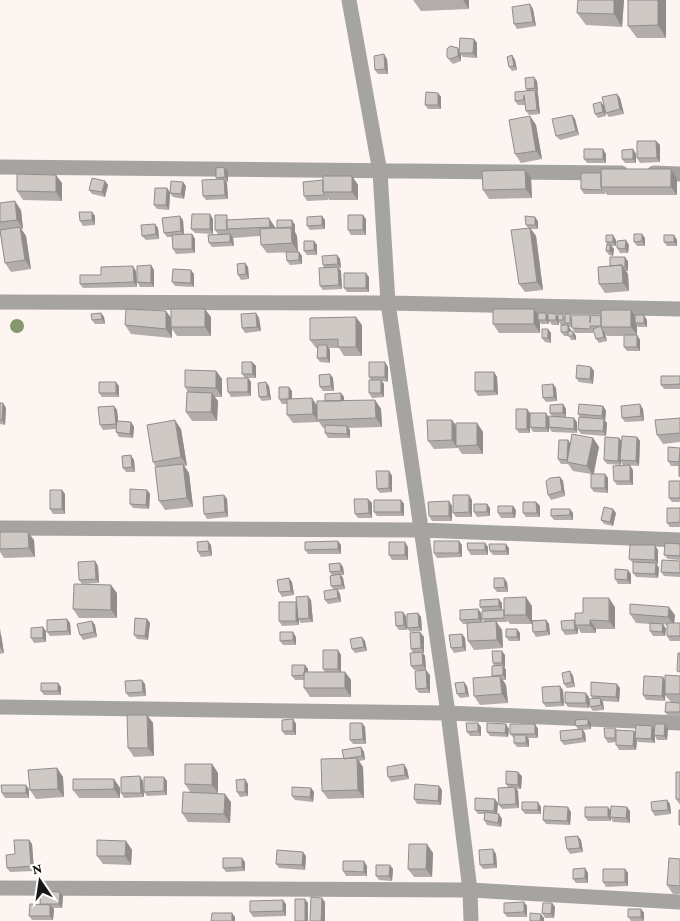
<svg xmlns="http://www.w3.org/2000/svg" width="680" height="921" font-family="'Crimson Pro',serif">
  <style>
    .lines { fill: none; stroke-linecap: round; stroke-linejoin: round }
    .street { stroke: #a6a4a2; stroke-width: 15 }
    .tree { fill: #86976d }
    .wall { fill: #b2adaa }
    .shaded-wall { fill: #918d8b }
    .building { fill: #cfc9c6; stroke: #918d8b }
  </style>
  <rect width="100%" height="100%" fill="#fcf5f2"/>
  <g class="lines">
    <!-- street -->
    <path class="street" d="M349 0 380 172 388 303 448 713 470 890 471 921
      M0 167 621 173
      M654 173 680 174
      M0 302 388 303 680 309
      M0 528 421 530 680 540
      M0 707 448 713 680 723
      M0 888 470 890 680 902"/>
  </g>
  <!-- trees -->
  <circle class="tree" cx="17" cy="326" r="7"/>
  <!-- wall -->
  <path class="wall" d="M413 0H469V9L421 11Z
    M578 0H624L622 27 586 25 577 13Z
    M666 0V38H637L628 26Z
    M533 9 536 26 517 29 514 24Z
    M474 39 477 43V58L463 57 461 55V61L453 64 450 61 447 57 460 51Z
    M512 55 515 60 517 70 512 71 509 67Z
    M387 59 388 74H378L375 70Z
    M537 81 538 93H537L538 94 540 114 529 115 526 111 525 105H518L515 101 527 90 526 89Z
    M438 93 441 97V109H428L425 105Z
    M617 94 620 98 624 114 609 117 606 113Z
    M601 102 604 106 606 116 598 118 595 114Z
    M572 115 575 119 579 135 560 140 556 136Z
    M530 116 536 125 542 159 521 163 515 154Z
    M656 141 660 145V162L640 163 637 158Z
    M633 149 636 154V163H625L622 159Z
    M606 154V163H587L584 159Z
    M671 169 677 178V195H607L605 192V194H584L581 189 601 173Z
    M228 171V182H226L227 183 228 199 206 200 203 196 217 179 216 178Z
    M352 176 358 185V200H329L328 198V200L307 201 304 196 323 180Z
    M531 178 532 198 489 199 483 190Z
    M105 181 108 185 105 197 92 194 89 190Z
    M62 183V201L23 200 17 191Z
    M186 186 184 199 173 197 170 193 169 210 157 209 154 205 170 192Z
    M0 203 21 210 23 229H21L26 236 31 269 11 272 5 263 0 232Z
    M92 212 95 216V225L83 226 80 221Z
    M213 219V234L195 233 191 229Z
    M230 219V220L275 227 276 228H277L292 220 295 225V232L297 236 298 252 267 253 261 245V236L233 238 234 246 212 247 209 243 218 234 215 230Z
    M366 219V235H351L348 230Z
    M183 220 184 235 192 234 195 239V253L176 254 173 249 172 237H167L164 233Z
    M325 220V229L310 230 307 226Z
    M538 221V229H531L536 236 543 290 525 292 519 284 528 228 526 225Z
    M155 224 158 228 159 239 146 240 142 236Z
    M674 235 677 240V246H667L664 242Z
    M645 238V246H637L634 242Z
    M616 240V246H612L614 249 613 256 609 255 606 251 607 245 606 242Z
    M314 241 317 245V255H307L304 251Z
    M629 245 628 253H620L617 248Z
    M299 252 302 256V264L290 265 287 261Z
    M337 255 340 259 341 268H339L341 271 342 289 323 290 320 286 324 268 323 265Z
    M628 261V271H626L628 274 629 291 605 293 599 284 610 266Z
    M245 263 248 267 249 279 241 280 238 275Z
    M151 265 154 270V287H140L137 282Z
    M136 271 137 287 83 288 80 284 101 275Z
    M194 274V287L175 286 172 282Z
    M369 277V292H347L344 288Z
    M101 313 104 317 105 324H95L92 320Z
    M256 313 259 318 261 331 245 333 242 328Z
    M546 313 548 317 563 314 565 317H635L647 320V327H638L637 325V335L640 340V351H627L624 347V336H607L605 333 607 341 599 343 596 339 594 330H593V333H575L572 327H569L571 330V331L576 336V340H571L569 336H564L561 332 566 325H561L559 322V325H552L549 321V324H541L540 322V333H499L493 324 538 315Z
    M211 317V336H177L172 329V338L131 334 125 325 171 318Z
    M362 325V356H344L339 348H329L330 350V363L320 362 317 358 318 348H316L310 340Z
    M548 329 551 333V343L545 342 542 338Z
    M252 362 256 366V378H248L251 382V396L231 397 228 392 245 378 242 374Z
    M388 367V382L382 381 384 384V397L372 398 369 393 371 380 369 377Z
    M591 367 594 371 593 384 579 382 576 378Z
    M216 371 222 379V397H214L218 401 217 421H192L186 412 188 392 185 387Z
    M494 372 497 377 498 395 478 396 475 391Z
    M330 374 333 378 334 391H323L320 387Z
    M680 376V389H664L661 385Z
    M553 384 556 388 557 401 546 402 543 398Z
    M119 386V397H102L99 393Z
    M269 386 271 400 262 401 259 397Z
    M292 391V399L317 405 341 393 344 397V401L375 400 381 409 382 427 348 428 350 430V438H328L325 433V428H323L319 422 293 423 287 415V404H282L279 399Z
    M0 403H3L6 408 5 425 0 424Z
    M563 404 566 409V417L577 422V433L552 432 549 428V432H533L530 427 546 413 549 418V424L552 416 550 413Z
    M114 406 117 410 118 421 131 422 134 427 133 438 119 437 116 432V429L103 430 100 425Z
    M603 406 606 411 605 421 607 423 606 436 581 434 578 430 580 417 578 414Z
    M516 409 530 433H519L516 429Z
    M643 409 644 421 625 422 622 418Z
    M680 418V442L663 444 657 435Z
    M477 423 483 432V454H462L458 448 434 449 428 441 456 426Z
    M181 429 187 466H184L189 473 193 507 165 510 159 501 156 467 153 462Z
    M637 437 640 441 639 466 623 465 621 462V465L607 464 604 460 619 438 621 441Z
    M593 438 599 447 594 474H605L608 478V493L594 492 591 488V474L573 471 568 464H561L558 459 568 440 570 444Z
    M680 448V478L679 476V466H671L668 461Z
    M134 460 135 472H126L123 468Z
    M633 470V485H617L614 481Z
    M389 471 392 476V492L380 493 377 489Z
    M560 477 563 481 565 496 551 500 548 495Z
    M680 481V502H672L669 498Z
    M62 490 65 494V514H53L50 509Z
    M147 490 150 494 149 509 133 508 130 504Z
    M224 495 227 499 228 517 207 519 204 514Z
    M368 499 372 503V518H358L355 514Z
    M401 500 404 504V516H377L374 512Z
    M472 500V517H456L453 513Z
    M449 501 452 506V521H432L429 516Z
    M536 502 540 506V517H526L523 513Z
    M487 504 490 508V516L477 517 474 512Z
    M680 508V527H670L667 523Z
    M516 510 515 518H501L498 513Z
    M573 513V520H554L551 516Z
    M616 513 613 526 604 524 601 520Z
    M0 532 34 540 35 557 4 558 0 552Z
    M338 541 341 545V554H308L305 550Z
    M485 543 488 547V555H471L468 550Z
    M680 544V560L668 559 664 555Z
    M211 545 212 556 201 557 198 552Z
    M462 545V557L437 558 434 553Z
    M408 547V560H392L389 555Z
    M509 548V555H493L490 551Z
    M658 550V564H656L659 568 658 578 636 577 633 573V563L629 559Z
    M95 561 98 566 99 583 82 584 79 580Z
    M680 561V577L664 576 661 572Z
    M340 563 343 567 344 575H341L343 578 345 589 338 590 340 594 341 602 328 604 325 600 334 590 331 586 332 576 330 572Z
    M631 574V584H618L615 579Z
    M289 578 292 582 294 595 282 597 279 592Z
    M507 582 508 592H497L494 588Z
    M117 593V618H79L73 609Z
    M311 600 313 622 301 623 299 620V625L282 626 279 621 296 602 297 604Z
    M502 603V610L532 606V620H546L549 624 550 635 536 637 533 632 532 624H510L507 620V622H496L502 630 503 648 474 650 468 641 467 624H463L460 620 478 609 481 613 482 622H485L482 619 483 611 480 607Z
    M615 607V629H596V633H581L578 628V634L565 635 562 630 575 621Z
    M418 613 421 617 422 631 410 632 407 628Z
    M630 614 675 615 674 623H680V641H670L667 636V625L663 624 666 629 665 636H653L650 631V624L636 623Z
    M406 616 407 630H399L396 626Z
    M67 619 70 623 71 635 50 636 47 632Z
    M147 619 150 623 148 640 137 639 134 635Z
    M92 621 95 625 97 637 83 640 80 635Z
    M0 628 4 653 0 654Z
    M46 631V642L34 643 31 638Z
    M420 632 424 637V653H423L425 656 426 670H414L411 666 413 653 411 649Z
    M520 633V641H509L506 637Z
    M462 634 465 638 466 651 454 653 451 648Z
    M296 637V645H283L280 641Z
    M365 641 367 651 355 653 352 649Z
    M338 650 341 655V672H345L351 680V697H310L304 688V680H295L292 676 305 665 308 669V672H325L323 669Z
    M505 655V667H504L506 670V680H503L506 685 508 703 480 705 474 696 493 677 494 666 493 663Z
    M570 671 573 676 575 687 567 688 564 684Z
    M430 675V693H419L416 689Z
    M680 676V703L671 702 665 695V701L646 700 643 695 663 677 665 680Z
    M58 683 61 687V695H44L41 691Z
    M145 684 146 696 129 697 126 693Z
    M467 686 469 697 460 698 457 694Z
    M620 688 619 702 602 701 603 702 604 710 593 711 590 707 593 699 591 696Z
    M563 690 564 706 546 707 543 703Z
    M589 697V708L568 707 565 703Z
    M680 703V716H668L665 712Z
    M147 715 153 723 154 756 134 757 128 748Z
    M293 719 296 724V735H285L282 731Z
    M362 723 365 727 366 744H353L350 740Z
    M478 723 481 727V736H470L467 732Z
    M591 723V729L583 730 585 733 586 742 564 745 561 741 578 729 576 726Z
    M506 724 509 729 508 737 490 736 487 732Z
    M535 724 538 729V738H528L529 740V747H517L514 743V738L510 734Z
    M615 728 617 730 634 731 635 733 655 729H668L667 740H657L655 736V743L638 742 637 740 636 750H619L616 745V742L608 743 605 738Z
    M361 747 364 752 365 760 359 761 363 767 364 798 328 799 322 791 344 759Z
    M212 764 218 773V793H191L185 784Z
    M57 768 63 777 64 797 36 799 30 790Z
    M407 769 409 779 391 782 388 777Z
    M680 772V805L676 799Z
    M522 776 521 789H516L518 791 519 808 502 809 499 805 508 787 506 784Z
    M164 777 167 781V795L147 796 144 792Z
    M114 779 120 788V798H79L73 790Z
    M245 779 248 784V796L240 797 237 792Z
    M143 781 144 797 124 798 121 793Z
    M439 786 442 790 441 805 417 804 414 799Z
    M311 788 314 792 313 802 295 800 292 796Z
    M29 789V798H5L2 793Z
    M667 800 670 804 671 814 655 816 652 811Z
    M231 802 230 823 188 822 182 813Z
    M498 803 497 814 502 819 501 827 487 825 484 820 485 814H478L475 810Z
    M541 807V814H525L522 810Z
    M611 811H630V823L613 822 611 818V821H588L585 817Z
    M571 812 570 825 546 824 543 820Z
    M29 840 32 844 34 871 10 872 7 868 15 854Z
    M581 840 583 852 570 854 567 849Z
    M126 841 132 850 131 865 103 864 97 856Z
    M433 853 432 877H414L408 869Z
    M496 854 497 868 483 869 480 865Z
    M306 856 305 870 279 868 276 864Z
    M680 859V894H673L667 885Z
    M245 862V871L226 872 223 868Z
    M367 866V876H346L343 871Z
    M585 868 588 873V883H576L573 879Z
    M393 869 392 881 379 880 376 876Z
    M625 869 628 873V886L606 887 603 882Z
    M60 892 63 896 62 908H53L54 909 53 920H32L29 916 41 905 40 904Z
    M524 902 527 906V917H507L504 913Z
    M552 903 555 907 554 918H545L542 913Z
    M286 904V916L253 917 250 912Z
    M641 909 644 913V921H631L628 917Z"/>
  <!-- shaded-wall -->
  <path class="shaded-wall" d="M463 0H469V9Z
    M614 0H624L622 27 614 14Z
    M658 0H666V38L658 25Z
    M530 4 533 9 536 26 533 22Z
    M474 39 477 43V58L473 53Z
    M458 48 461 53H459L461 55V61L458 56Z
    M384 54 387 59 388 74 385 69Z
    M512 55 515 60 517 70 514 66Z
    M534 77 537 81 538 93 535 88Z
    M535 90 538 94 540 114 537 110Z
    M438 93 441 97V109L438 105Z
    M617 94 620 98 624 114 620 109Z
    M601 102 604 106 606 116 603 112Z
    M572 115 575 119 579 135 576 131Z
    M530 116 536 125 542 159 536 151Z
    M656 141 660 145V162L657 158Z
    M603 149 606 154V163L603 159Z
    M633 149 636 154V163L633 159Z
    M224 167 228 171V182L225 177Z
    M671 169 677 178V195L671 187Z
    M525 170 531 178 532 198 526 189Z
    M56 175 62 183V201L56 192Z
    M352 176 358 185V200L352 192Z
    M224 179 227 183 228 199 225 195Z
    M105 181 108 185 105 197 102 192Z
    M183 182 186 186 184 199 181 194Z
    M167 188 170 192 169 210 166 205Z
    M15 201 21 210 23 229 17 220Z
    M92 212 95 216V225L92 220Z
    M210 214 213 219V234L210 229Z
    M363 215 366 219V235L363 230Z
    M180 216 183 220 184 235 181 231Z
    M322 216 325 220V229L322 225Z
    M535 217 538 221V229L535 225Z
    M269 218 275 227 276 235 270 227Z
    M292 220 295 225V232L297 236 298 252 292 243Z
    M155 224 158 228 159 239 156 234Z
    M20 227 26 236 31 269 25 260Z
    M530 228 536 236 543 290 537 282Z
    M227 229 233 238 234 246 230 242V234Z
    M192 234 195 239V253L192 249Z
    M642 234 645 238V246L642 241Z
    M613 235 616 240V246L613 242Z
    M674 235 677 240V246L674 242Z
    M626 240 629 245 628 253 625 249Z
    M314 241 317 245V255L314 250Z
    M610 245 614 249 613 256 610 251Z
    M299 252 302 256V264L299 260Z
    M337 255 340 259 341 268 338 264Z
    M625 257 628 261V271L625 267Z
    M245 263 248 267 249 279 246 274Z
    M151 265 154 270V287L151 283Z
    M622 265 628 274 629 291 623 283Z
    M133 266 136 271 137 287 134 282Z
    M338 267 341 271 342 289 339 285Z
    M191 270 194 274V287L191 283Z
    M366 273 369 277V292L366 288Z
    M205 309 211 317V336L205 327Z
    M534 309 540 317 538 320 540 322V333L534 324Z
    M631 310 637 319 635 323 637 325V335L631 327Z
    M166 311 172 319 171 327 172 329V338L166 329Z
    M101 313 104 317 105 324 102 319Z
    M256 313 259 318 261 331 257 327Z
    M546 313 549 317V324L546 320Z
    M556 314 559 318 558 320 559 322V325L556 320Z
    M644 315 647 320V327L644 323Z
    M356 317 362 325V356L356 347Z
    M568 325 571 330V336L568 332Z
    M548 329 551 333V343L548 338Z
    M602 329 605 333 607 341 604 337Z
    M573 331 576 336V340L573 336Z
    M637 335 640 340V351L637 347Z
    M327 345 330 350V363L327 358Z
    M252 362 256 366V378L253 374Z
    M385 362 388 367V382L385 377Z
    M591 367 594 371 593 384 590 379Z
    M216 371 222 379V397L216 388Z
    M494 372 497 377 498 395 494 391Z
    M330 374 333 378 334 391 331 386Z
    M248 378 251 382V396L248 392Z
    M381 380 384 384V397L381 393Z
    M116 382 119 386V397L116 393Z
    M266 382 269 386 271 400 268 396Z
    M553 384 556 388 557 401 554 397Z
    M289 387 292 391V404L289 399Z
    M212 393 218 401 217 421 211 412Z
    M341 393 344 397V406L341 401Z
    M312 398 318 407 317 420 319 422 313 414Z
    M375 400 381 409 382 427 376 418Z
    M3 403 6 408 5 425 2 420Z
    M563 404 566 409V417L563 413Z
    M640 404 643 409 644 421 641 416Z
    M114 406 117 410 119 428 116 424Z
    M603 406 606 411 605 421 602 416Z
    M527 409 530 413V433L527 429Z
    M546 413 549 418V432L546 428Z
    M574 418 577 422V433L574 429Z
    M604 419 607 423 606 436 603 431Z
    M175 420 181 429 187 466 181 457Z
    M452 420 458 428 456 446 458 449 452 440Z
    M131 422 134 427 133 438 130 434Z
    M477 423 483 432V454L477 445Z
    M347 426 350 430V438L347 434Z
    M637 437 640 441 639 466 636 461Z
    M593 438 599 447 593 475 587 466Z
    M619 438 622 442 620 460 621 462V465L618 461Z
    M568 440 571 445 567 460Z
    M131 455 134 460 135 472 132 467Z
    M183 464 189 473 193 507 187 498Z
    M630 465 633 470V485L630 481Z
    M389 471 392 476V492L389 488Z
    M605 474 608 478V493L605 488Z
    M560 477 563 481 565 496 562 491Z
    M62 490 65 494V514L62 509Z
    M147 490 150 494 149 509 146 505Z
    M224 495 227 499 228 517 225 512Z
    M469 495 472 500V517L469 512Z
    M368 499 372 503V518L369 513Z
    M401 500 404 504V516L401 512Z
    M449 501 452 506V521L449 516Z
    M536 502 540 506V517L537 513Z
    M487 504 490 508V516L487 512Z
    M513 506 516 510 515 518 512 513Z
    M570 509 573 513V520L570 515Z
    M613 509 616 513 613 526 610 522Z
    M28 532 34 540 35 557 29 548Z
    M208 541 211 545 212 556 209 551Z
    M338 541 341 545V554L338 549Z
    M459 541 462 545V557L459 553Z
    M405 542 408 547V560L405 555Z
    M485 543 488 547V555L485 550Z
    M506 544 509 548V555L506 551Z
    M655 545 658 550V564L655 560Z
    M95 561 98 566 99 583 96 579Z
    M340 563 343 567 344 575 341 571Z
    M656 563 659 568 658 578 655 574Z
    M628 570 631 574V584L627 580Z
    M340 574 343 578 345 589 342 585Z
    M289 578 292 582 294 595 291 591Z
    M504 578 507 582 508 592 505 587Z
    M111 585 117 593V618L111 610Z
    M337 589 340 594 341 602 338 598Z
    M308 596 311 600 313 622 309 618Z
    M526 597 532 606V624L526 615Z
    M609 598 615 607V629L609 621Z
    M499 599 502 603V611L499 606Z
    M296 602 299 606 298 619 299 620V625L296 621Z
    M669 607 675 615 674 625 668 617Z
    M478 609 481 613 482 623 479 619Z
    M403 612 406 616 407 630 404 625Z
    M418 613 421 617 422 631 419 627Z
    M67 619 70 623 71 635 68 631Z
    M147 619 150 623 148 640 145 636Z
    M546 620 549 624 550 635 547 631Z
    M574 620 577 624 575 625 578 628V634L575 630Z
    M590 620 596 629V633L590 625Z
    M92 621 95 625 97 637 94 632Z
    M496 621 502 630 503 648 497 640Z
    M663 624 666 629 665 636 662 632Z
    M43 627 46 631V642L43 638Z
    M517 629 520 633V641L517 637Z
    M293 632 296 637V645L293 640Z
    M420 632 424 637V653L421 648Z
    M0 633 1 635 4 653 0 647Z
    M462 634 465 638 466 651 463 647Z
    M362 637 365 641 367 651 364 647Z
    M338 650 341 655V673L338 669Z
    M502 651 505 655V667L502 663Z
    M422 652 425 656 426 670 423 665Z
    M305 665 308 669V680L305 675Z
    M503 665 506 670V680L503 675Z
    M426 670 430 675V693L427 688Z
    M570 671 573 676 575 687 572 682Z
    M345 672 351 680V697L345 688Z
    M500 676 506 685 508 703 502 694Z
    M663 677 666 682 665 701 662 696Z
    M142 680 145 684 146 696 143 692Z
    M464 682 467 686 469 697 466 693Z
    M58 683 61 687V695L58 691Z
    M617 684 620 688 619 702 616 697Z
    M560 686 563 690 564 706 561 702Z
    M586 693 589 697V708L586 703Z
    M600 698 603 702 604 710 601 705Z
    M147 715 153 723 154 756 148 748Z
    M293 719 296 724V735L293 731Z
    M588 719 591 723V729L588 725Z
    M362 723 365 727 366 744 363 739Z
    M478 723 481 727V736L478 731Z
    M506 724 509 729 508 737 505 733Z
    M535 724 538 729V738L535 734Z
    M665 724 668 729 667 740 664 736Z
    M652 726 655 730V743L651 739Z
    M582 729 585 733 586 742 583 738Z
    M634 731 637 735 635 738 637 740 636 750 633 746Z
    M526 735 529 740V747L526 743Z
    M361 747 364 752 365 760 362 756Z
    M357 758 363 767 364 798 358 790Z
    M212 764 218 773V793L212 785Z
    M404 764 407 769 409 779 405 775Z
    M57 768 63 777 64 797 58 789Z
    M518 772 522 776 521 789 518 785Z
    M140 776 143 781 144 797 141 793Z
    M164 777 167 781V795L164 791Z
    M114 779 120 788V798L114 789Z
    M245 779 248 784V796L245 792Z
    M26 785 29 789V798L26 793Z
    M439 786 442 790 441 805 438 801Z
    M515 787 518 791 519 808 516 804Z
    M311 788 314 792 313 802 310 797Z
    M225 794 231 802 230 823 224 814Z
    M495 799 498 803 497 815 494 811Z
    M667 800 670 804 671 814 668 810Z
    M538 802 541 807V814L538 810Z
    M568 807 571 812 570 825 567 821Z
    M608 807 611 811V821L608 817Z
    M627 807 630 811V823L626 818Z
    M499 814 502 819 501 827 498 823Z
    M578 836 581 840 583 852 580 848Z
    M29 840 32 844 34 871 31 866Z
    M126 841 132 850 131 865 125 856Z
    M427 844 433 853 432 877 426 869Z
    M493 849 496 854 497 868 494 864Z
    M303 852 306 856 305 870 302 865Z
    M242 858 245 862V871L242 867Z
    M364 861 367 866V876L364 872Z
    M390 865 393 869 392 881 389 876Z
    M585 868 588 873V883L585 878Z
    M625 869 628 873V886L625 882Z
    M60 892 63 896 62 908 59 904Z
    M322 898 325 902V921H321Z
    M305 899 308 903V921H305Z
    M283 900 286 904V916L283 911Z
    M524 902 527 906V917L524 912Z
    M552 903 555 907 554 918 551 914Z
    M50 905 54 909 53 920 50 916Z
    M641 909 644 913V921L641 917Z
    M232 913 235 917V921H232Z
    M541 914 544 918V921H540Z"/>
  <!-- building -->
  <path class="building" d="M578 0H614V14L577 13Z
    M628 0H658V25L628 26Z
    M530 4 533 22 514 24 512 7Z
    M460 38 474 39 473 53H459Z
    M450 46 458 48V56L450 59 447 57V49Z
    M384 54 385 69 375 70 374 56Z
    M512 55 514 66 509 67 507 57Z
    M534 77 535 88 526 89 525 78Z
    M535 90 537 110 526 111 524 95 523 100 515 101V92Z
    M426 92 438 93V105H425Z
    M617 94 620 109 606 113 602 97Z
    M601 102 603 112 595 114 593 104Z
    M572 115 576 131 556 136 552 119Z
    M530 116 536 151 515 154 509 120Z
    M637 141H656L657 158H637Z
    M584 149H603V159H584Z
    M633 149V159H622V150Z
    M224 167 225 177 216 178V168Z
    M601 169H671V187H601Z
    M525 170 526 189 483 190 482 171Z
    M581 173H601V187L602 190 581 189Z
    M17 174 56 175V192L17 191Z
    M323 176H352V192H323Z
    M92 178 105 181 102 192 89 190Z
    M224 179 225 195 203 196 202 180Z
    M323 180V192L325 195 304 196 303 182Z
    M171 181 183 182 181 194 170 193Z
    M155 188H167L166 205H154Z
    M15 201 17 220 0 222V203Z
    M79 212H92V220L80 221Z
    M192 214H210V229H191Z
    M215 215H227V230H215Z
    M348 215H363V230H348Z
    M180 216 181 231 164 233 162 218Z
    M322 216V225L307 226V217Z
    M525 216 535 217V225H526Z
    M269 218 270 227 227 229 226 220Z
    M277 220H292V228H277Z
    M155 224 156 234 142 236 141 225Z
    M20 227 25 260 5 263 0 230Z
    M291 227 292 243 261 245 260 229Z
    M530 228 537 282 519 284 511 230Z
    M192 234V249H173L172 235Z
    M230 234V242L209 243 208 235Z
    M634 234H642V241L634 242Z
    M606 235H613V242H606Z
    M664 235H674V242H664Z
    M626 240 625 249 617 248V241Z
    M304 241H314V250L304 251Z
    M607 244 610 245V251H606Z
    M286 252H299V260L287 261Z
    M337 255 338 264 323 265 322 256Z
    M610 257H625V267H623L622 265 610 266Z
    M245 263 246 274 238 275 237 264Z
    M151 265V283L137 282V266Z
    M622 265 623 283 599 284 598 267Z
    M133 266 134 282 80 284V275H101V267Z
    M338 267 339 285 320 286 319 268Z
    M173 269 191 270V283L172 282Z
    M344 273H366V288H344Z
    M126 309 166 311V329L125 325Z
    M171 309H205V327H171Z
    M493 309H534V324H493Z
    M601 310H631V327H601Z
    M101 313 102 319 92 320 91 314Z
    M256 313 257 327 242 328 241 314Z
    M538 313H546V320H538Z
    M548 313 556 314V320H548Z
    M558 314H563V320H558Z
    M565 314H570V323H565Z
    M571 315H590V323L591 315 601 316V326H590V329L572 328Z
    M635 315H644V323H635Z
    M356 317V347H338V339L310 340V318Z
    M561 325H568V332H561Z
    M601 326V327L602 329 604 337 596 339 593 329Z
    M542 329H548V338H542Z
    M568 331H573V336H568Z
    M624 335H637V347H624Z
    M318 345H327V358H317Z
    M242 362H252L253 374H242Z
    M369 362H385V377H369Z
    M577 365 591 367 590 379 576 378Z
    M185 370 216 371V388L185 387Z
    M475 372H494V391H475Z
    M330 374 331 386 320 387 319 375Z
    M661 376H680V384L661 385Z
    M227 378H248V392H228Z
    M369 380H381V393H369Z
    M99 382H116V393H99Z
    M266 382 268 396 259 397 258 383Z
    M553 384 554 397 543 398 542 385Z
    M279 387H289V399H279Z
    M187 392 212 393 211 412H186Z
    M341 393V401H325V394Z
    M312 398 313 414 287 415V399Z
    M375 400 376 418 317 420V401Z
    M0 403H3L2 420H0Z
    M563 404V413H550V405Z
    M579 404 603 406 602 416 578 414Z
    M640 404 641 416 622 418 621 406Z
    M114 406 116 424 100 425 98 407Z
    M516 409H527V429H516Z
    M530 413H546V428L530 427Z
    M549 416 574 418V429L549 427Z
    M579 417 604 419 603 431 578 430Z
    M680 418V433L657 435 655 420Z
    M175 420 181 457 153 462 147 425Z
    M427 420H452V440L428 441Z
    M117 421 131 422 130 434 116 432Z
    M456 423H477V445L456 446Z
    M325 425 347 426V434L325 433Z
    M572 434 593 438 587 466 567 462Z
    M622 436 637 437 636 461 620 460Z
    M605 437 619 438 618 461 604 460Z
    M559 440H568L567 460 558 459Z
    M668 447 680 448 679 462 668 461Z
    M131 455 132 467 123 468 122 456Z
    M679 461H680V476H679Z
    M183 464 187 498 159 501 155 467Z
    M630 465V481H614L613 466Z
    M376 471H389V488L377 489Z
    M591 474H605V488H591Z
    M560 477 562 491 548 495 546 481 550 478Z
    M669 481H680V498H669Z
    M130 489 147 490 146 505 130 504Z
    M50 490H62V509H50Z
    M224 495 225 512 204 514 203 497Z
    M453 495H469V512L453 513Z
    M354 499H368L369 513 355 514Z
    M374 500H401V512H374Z
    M449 501V516H429L428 502Z
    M523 502H536L537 513H523Z
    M474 504H487V512H474Z
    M498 506H513L512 513H498Z
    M604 507 613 509 610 522 601 520Z
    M667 508H680V522L667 523Z
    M551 509H570V515L551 516Z
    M0 532H28L29 548 0 549Z
    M208 541 209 551 198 552 197 542Z
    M338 541V549L305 550V542Z
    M434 541H459V553H434Z
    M389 542H405V555H389Z
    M467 543H485V550H468Z
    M665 543 680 544V556L664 555Z
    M489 544H506V551H490Z
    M630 545H655V560L629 559Z
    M662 560 680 561V573L661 572Z
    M95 561 96 579 79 580 78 562Z
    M633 562 656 563 655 574 633 573Z
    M340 563 341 571 330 572 329 564Z
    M615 569 628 570 627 580 615 579Z
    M340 574 342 585 331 586 330 576Z
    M289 578 291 591 279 592 277 580Z
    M494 578H504L505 587 494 588Z
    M74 584 111 585V610L73 609Z
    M337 589 338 598 325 600 324 591Z
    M308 596 309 618 298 619 296 597Z
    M526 597V615H504V598Z
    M583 598H609V621L590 620V625H575V613H583Z
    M499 599V606L480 607V600Z
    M279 602H296V621H279Z
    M630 604 669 607 668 617 630 614Z
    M478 609 479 619 460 620V610Z
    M504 610V618L482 619V611Z
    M395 612H403L404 625 396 626Z
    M418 613 419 627 407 628V614Z
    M135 618 147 619 145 636 134 635Z
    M67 619 68 631 47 632V620Z
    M546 620 547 631 533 632 532 621Z
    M574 620 575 630H562L561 621Z
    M92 621 94 632 80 635 77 624Z
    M496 621 497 640 468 641 467 623Z
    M650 623 663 624 662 632 650 631Z
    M667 623H680V636H667Z
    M43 627V638H31V628Z
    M506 629H517V637H506Z
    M280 632H293V640L280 641Z
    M420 632 421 648 411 649 410 633Z
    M462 634 463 647 451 648 449 635Z
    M362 637 364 647 352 649 350 639Z
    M323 650H338V669H323Z
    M492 651H502V663H493Z
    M422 652 423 665 411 666 410 653Z
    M678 653H680V672L677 671Z
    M292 665H305L304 675 292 676Z
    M503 665V675L492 676V666Z
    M426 670 427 688 416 689 415 671Z
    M570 671 572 682 564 684 562 673Z
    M304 672H345V688H304Z
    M665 675 680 676V694H665Z
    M500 676 502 694 474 696 473 678Z
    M644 676 663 677 662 696 643 695Z
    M142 680 143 692 126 693 125 681Z
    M464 682 466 693 457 694 455 683Z
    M591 682 617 684 616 697 591 696Z
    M41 683H58V691H41Z
    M560 686 561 702 543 703 542 687Z
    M565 692 586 693V703H565Z
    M600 698 601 705 590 707 589 699Z
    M666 702 680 703V712H665Z
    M127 715H147L148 748H128Z
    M293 719V731H282V720Z
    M588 719V725L576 726 575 720Z
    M350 723H362L363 739 350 740Z
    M466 723H478V731L467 732Z
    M487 723 506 724 505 733 487 732Z
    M510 724H535V734H510Z
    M655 724H665L664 736 654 735Z
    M636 725 652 726 651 739 635 738Z
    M604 728H615V738H605Z
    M582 729 583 738 561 741 560 731Z
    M616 730 634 731 633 746 616 745Z
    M514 735H526V743H514Z
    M361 747 362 756 344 759 342 750Z
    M357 758 358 790 322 791 321 759Z
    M185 764H212V785L185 784Z
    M404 764 405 775 388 777 387 767Z
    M57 768 58 789 30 790 28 770Z
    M506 771 518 772V785L506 784Z
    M676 772H680V799H676Z
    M140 776 141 793H121V777Z
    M144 777H164V791L144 792Z
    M73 779H114V789L73 790Z
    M245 779V792H237L236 780Z
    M415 784 439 786 438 801 414 799Z
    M1 785H26V793H2Z
    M292 787 311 788 310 797 292 796Z
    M515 787 516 804 499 805 498 788Z
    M183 792 225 794 224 814 182 813Z
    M475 798 495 799 494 811 475 810Z
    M667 800 668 810 652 811 651 802Z
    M522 802H538V810H522Z
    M544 806 568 807 567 821 543 820Z
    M611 806 627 807 626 818 610 817Z
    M585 807H608V817H585Z
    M679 810H680V825H679Z
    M485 812 499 814 498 823 484 820Z
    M578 836 580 848 567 849 565 837Z
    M14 840H29L31 866 7 868 6 855 15 854Z
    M97 840 126 841 125 856H97Z
    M409 844H427L426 869H408Z
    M493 849 494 864 480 865 479 850Z
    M277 850 303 852 302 865 276 864Z
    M223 858H242V867L223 868Z
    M669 858 680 859V886L667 885Z
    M343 861H364V872L343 871Z
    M376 865H390L389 876H376Z
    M585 868V878L573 879V869Z
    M603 869H625V882H603Z
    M41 891 60 892 59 904H40Z
    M311 897 322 898 321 921H310Z
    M295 899H305V921H295Z
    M283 900V911L250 912V901Z
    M524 902V912L504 913V903Z
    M543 903H552L551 914 542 913Z
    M30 904 50 905V916H29Z
    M628 909H641V917H628Z
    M212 913H232V921H211Z
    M530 913 541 914 540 921H530Z"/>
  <!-- north arrow -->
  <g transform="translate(40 881) rotate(347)" stroke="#ffffff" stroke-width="4" paint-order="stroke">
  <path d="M0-4L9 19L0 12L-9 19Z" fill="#181615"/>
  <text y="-8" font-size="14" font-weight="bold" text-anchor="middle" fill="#181615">N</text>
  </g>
</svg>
